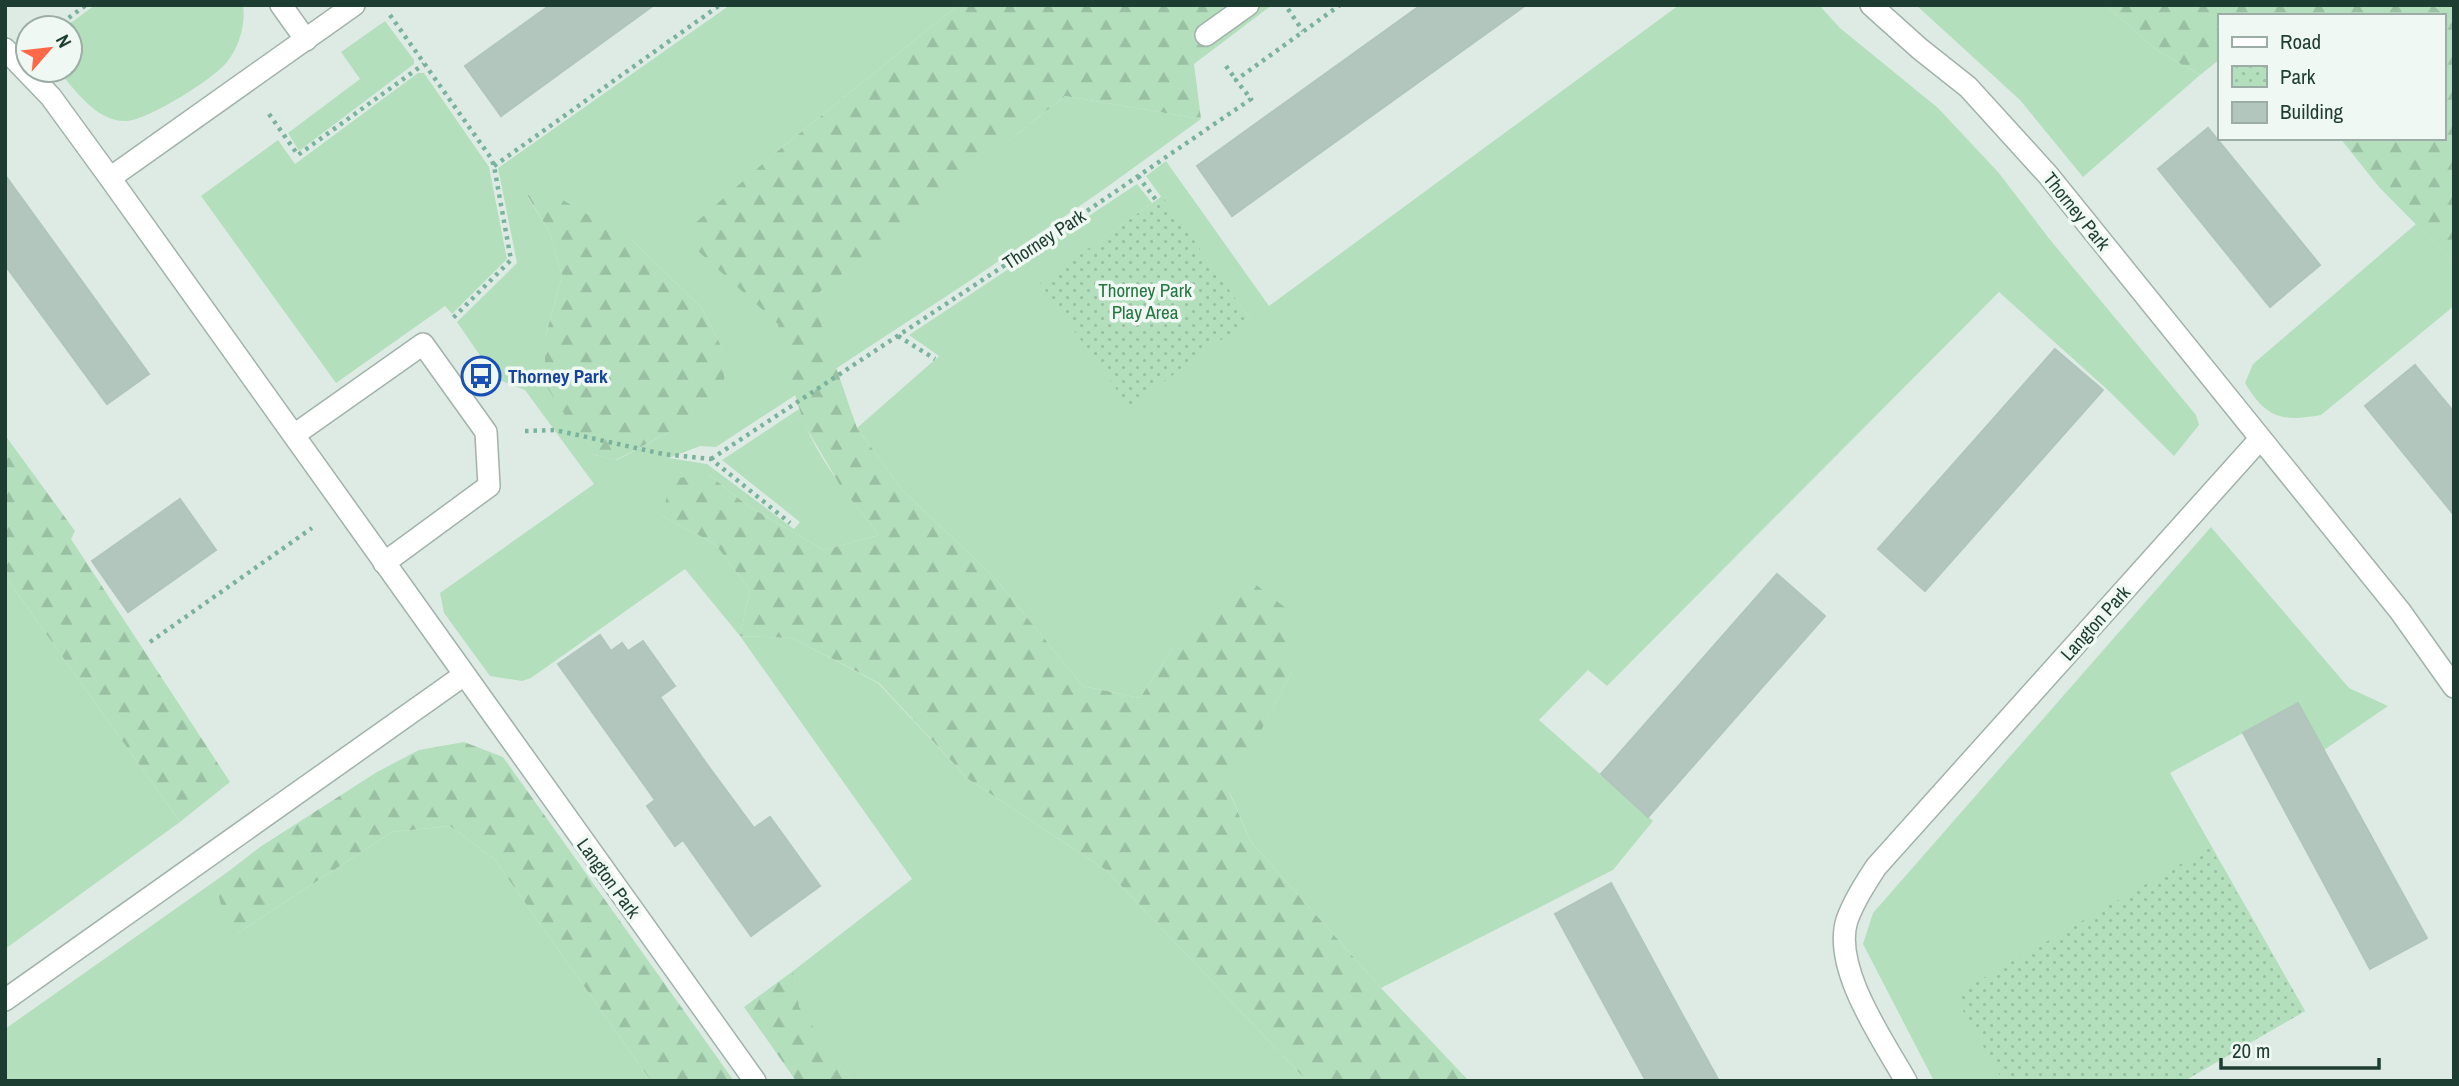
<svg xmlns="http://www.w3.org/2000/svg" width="2459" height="1086" font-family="'Archivo Narrow',sans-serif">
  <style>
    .grass { fill: #b4dfbd; fill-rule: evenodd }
    .forest { fill: url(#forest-firs) }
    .park { fill: url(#park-dots) }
    .building { fill: #b3c6bd; stroke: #b0c5bb; stroke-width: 2 }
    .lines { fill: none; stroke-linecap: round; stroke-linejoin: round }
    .lane-casing { stroke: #a1b3ab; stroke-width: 24 }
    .street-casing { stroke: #a1b3ab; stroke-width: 24 }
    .path { stroke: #7bb29d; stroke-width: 4.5; stroke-dasharray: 3.5 5; stroke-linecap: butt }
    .lane { stroke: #fff; stroke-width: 21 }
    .street { stroke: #fff; stroke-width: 21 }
    .labels { text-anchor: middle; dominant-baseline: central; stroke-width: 7; stroke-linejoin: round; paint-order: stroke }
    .street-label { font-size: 19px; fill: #1e3d32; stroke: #eff8f3 }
    .park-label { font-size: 19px; fill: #24773f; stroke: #eff8f3 }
    .transit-label { font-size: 19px; font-weight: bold; fill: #164399; stroke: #eff8f3; text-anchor: start }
  </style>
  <defs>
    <pattern id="forest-firs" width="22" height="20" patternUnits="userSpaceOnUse" patternTransform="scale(1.75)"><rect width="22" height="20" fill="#b4dfbd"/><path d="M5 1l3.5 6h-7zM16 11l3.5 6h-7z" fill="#9ac0a3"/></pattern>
    <pattern id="park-dots" width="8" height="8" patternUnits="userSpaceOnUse" patternTransform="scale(1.75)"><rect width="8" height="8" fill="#b4dfbd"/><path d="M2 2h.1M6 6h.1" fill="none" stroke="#9ac0a3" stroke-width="1.8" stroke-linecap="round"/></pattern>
  </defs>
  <rect width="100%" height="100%" fill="#deebe4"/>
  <!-- grass -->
  <path class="grass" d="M95 5H243C246 24 239 47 227 62 215 78 146 122 125 121 96 121 75 90 58 70H70V28H64Z
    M730 5H958L774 154 812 297 1065 96 1201 119 1100 192 968 282 716 447 700 446 669 458 707 464 794 529 800 522 722 460 799 409C815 456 849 497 879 535L824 550 748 506 708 474 662 516 715 544 750 590 740 636 792 638 878 683 968 779 1106 870 1307 1081H852L798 1007 793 971 912 879 740 636 685 569 531 678 522 681 490 676 444 613 440 593 594 484 525 390 496 379 457 322 517 263 498 168ZM527 196 634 242 702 308 722 348 669 432 617 460 590 454 545 338 562 276 549 231Z
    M1679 5H1819L1840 28 1938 108 1998 172 2051 241 2196 415 2199 425 2174 456 2111 393 1999 292 1607 686 1588 670 1539 720 1653 821 1613 870 1381 988 1251 842 1229 791 1292 671 1174 646 1140 698 1083 686 994 577 903 491 857 428 939 356 909 335 1137 184 1152 203 1040 284 1250 319 1146 176 1166 161 1269 306Z
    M1916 5H2106L2155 49 2200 75 2083 177 2020 100Z
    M2433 5H2454V25Z
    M385 21 414 60V64L299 151 288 133 360 79 341 52Z
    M418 73H424L489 167 507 259 452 314 445 306 336 383 201 196 278 140 295 164Z
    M2416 224 2454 263V306L2321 415C2281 422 2266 418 2245 383L2253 364Z
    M2211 527 2349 688 2388 706 2324 750 2298 703 2170 773 2305 1011 2184 1081H1934L1863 944 1873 913Z
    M5 576 180 822 5 949Z
    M450 826 495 860 651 1081H5V1029L232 869 216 883 239 932 392 832Z"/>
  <!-- forest -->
  <path class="forest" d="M958 5H1272L1194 64 1201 119 1065 96 812 298 857 428 903 491 994 577 1083 686 1140 698 1174 646 1250 580 1287 609 1292 671 1229 792 1251 842 1381 988 1469 1081H1307L1106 870 968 779 879 683 792 638 740 636 750 590 715 544 662 516 671 479 708 474 748 506 824 550 879 535 841 487 804 424 782 353 778 324 699 252 694 224 774 154Z
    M2106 5H2433L2454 25V263L2379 187 2340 138H2443V16H2219V60L2200 75 2155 49Z
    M551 193 634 242 702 308 722 348 725 388 669 432 616 460 590 454 545 384V338L562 276 549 231 527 195Z
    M5 435 75 531 71 539 230 782 180 822 5 576Z
    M464 742 503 757 734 1081H651L495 860 450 826 392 832 239 932 221 905 215 882 260 847 377 772 419 750Z
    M793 971 799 1007 852 1081H796L744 1007Z"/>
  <!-- park -->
  <path class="park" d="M1162 196 1250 319 1129 407 1040 283Z
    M2210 847 2305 1011 2184 1081H2003L1954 995Z"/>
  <!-- building -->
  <path class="building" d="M550 5H654L501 116 465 66Z
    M1421 5H1526L1232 216 1197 166Z
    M2208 128 2320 265 2270 307 2158 169Z
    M5 175 149 374 107 404 5 265Z
    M2055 349 2103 390 1925 591 1878 549Z
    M2415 365 2454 412V515L2365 406Z
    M180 499 216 550 128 612 92 561Z
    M1777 574 1825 616 1648 817 1601 774Z
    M600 635 611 651 622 643 628 651 643 641 675 686 660 697 706 763 754 828 770 817 820 886 751 936 683 840 675 846 647 806 655 800 558 664Z
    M2298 703 2427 938 2370 969 2243 733Z
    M1611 883 1677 1005 1719 1081H1646L1555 914Z"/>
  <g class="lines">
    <defs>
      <path id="lane" d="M294 435 423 344 486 432 489 486 384 563
        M5 1000 464 675"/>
      <path id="street" d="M281 5 306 40
        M1871 5 1920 49 1968 87 2048 175 2400 611 2454 687
        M1206 35 1248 5
        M5 49 51 97 110 178 755 1081
        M110 178 354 5
        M1906 1081C1883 1040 1832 968 1847 920 1854 901 1865 884 1876 867L2260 439"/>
    </defs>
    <!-- lane casing -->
    <use href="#lane" class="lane-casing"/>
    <!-- street casing -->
    <use href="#street" class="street-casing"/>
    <!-- path -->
    <path class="path" d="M1288 9 1303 31
      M390 15 491 158 494 166 511 260 452 319
      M55 28 86 5
      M1226 66 1236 80
      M269 114 298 155 424 64
      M494 166 720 5
      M1138 176 1156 200
      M898 336 935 359
      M525 431 555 430 663 454 711 459 790 523
      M711 459 1087 211 1251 99 1236 80 1340 5
      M150 642 312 528"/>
    <!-- lane -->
    <use href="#lane" class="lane"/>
    <!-- street -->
    <use href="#street" class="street"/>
  </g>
  <!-- icons -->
  <defs>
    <symbol id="bus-ring" viewBox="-11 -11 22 22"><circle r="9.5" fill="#eff8f3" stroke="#1a4fb4" stroke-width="1.5"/><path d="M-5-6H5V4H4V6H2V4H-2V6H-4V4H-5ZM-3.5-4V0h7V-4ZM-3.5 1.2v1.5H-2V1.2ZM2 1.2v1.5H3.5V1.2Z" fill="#1a4fb4"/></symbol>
  </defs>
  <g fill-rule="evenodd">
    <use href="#bus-ring" x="459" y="354" width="44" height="44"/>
  </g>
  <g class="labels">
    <!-- street labels -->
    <g class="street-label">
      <text transform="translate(2077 211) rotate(51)">Thorney Park</text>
      <text transform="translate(1044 239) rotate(-33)">Thorney Park</text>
      <text transform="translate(2095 623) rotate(-48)">Langton Park</text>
      <text transform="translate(609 878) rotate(54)">Langton Park</text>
    </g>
    <!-- park labels -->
    <g class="park-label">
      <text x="1145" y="290">Thorney Park<tspan x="1145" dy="22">Play Area</tspan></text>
    </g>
    <!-- transit labels -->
    <g class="transit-label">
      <text x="508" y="376">Thorney Park</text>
    </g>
  </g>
  <!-- border -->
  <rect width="2459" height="1086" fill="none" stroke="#1e3d32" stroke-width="14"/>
  <!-- legend -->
  <rect x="2218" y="14" width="228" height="126" fill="#eff8f3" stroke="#9bada6" stroke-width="2"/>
  <rect x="2232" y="37" width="35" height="10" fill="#ffffff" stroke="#9bada6" stroke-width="2"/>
  <text x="2280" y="49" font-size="21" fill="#1e3d32">Road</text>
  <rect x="2232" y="66" width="35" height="21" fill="url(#park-dots)" stroke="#9bada6" stroke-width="2"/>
  <text x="2280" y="84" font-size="21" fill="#1e3d32">Park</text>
  <rect x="2232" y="102" width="35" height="21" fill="#b3c6bd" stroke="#9bada6" stroke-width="2"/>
  <text x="2280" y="119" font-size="21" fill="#1e3d32">Building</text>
  <!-- north arrow -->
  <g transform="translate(49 49) rotate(62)"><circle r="33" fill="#eff8f3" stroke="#9bada6" stroke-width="2"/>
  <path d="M0-5L12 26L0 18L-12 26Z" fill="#ff6848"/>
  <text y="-10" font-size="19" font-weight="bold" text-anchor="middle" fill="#1e3d32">N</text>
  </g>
  <!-- scale -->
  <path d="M2221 1058v10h158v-10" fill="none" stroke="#1e3d32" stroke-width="3.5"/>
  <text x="2232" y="1058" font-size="21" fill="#1e3d32" stroke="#eff8f3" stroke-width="5" paint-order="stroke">20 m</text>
</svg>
